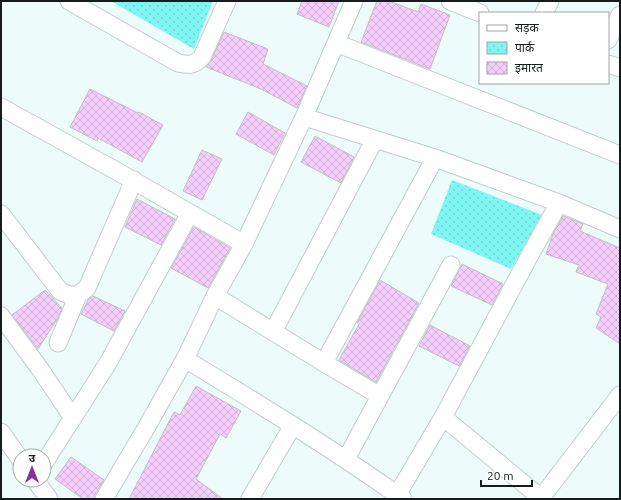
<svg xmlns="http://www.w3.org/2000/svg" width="621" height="500" font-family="Ubuntu,'Noto Sans Devanagari',sans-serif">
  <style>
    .park { fill: url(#park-dots) }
    .building { fill: url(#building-cross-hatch); stroke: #c4bdc5 }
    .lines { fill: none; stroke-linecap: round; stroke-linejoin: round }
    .minor-casing { stroke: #c0cdcc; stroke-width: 19 }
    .minor { stroke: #fff; stroke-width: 17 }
  </style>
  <defs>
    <pattern id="park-dots" width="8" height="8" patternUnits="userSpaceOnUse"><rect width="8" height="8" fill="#7ff6f4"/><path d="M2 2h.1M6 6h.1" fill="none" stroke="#6dd2d1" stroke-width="1.8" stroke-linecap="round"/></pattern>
    <pattern id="building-cross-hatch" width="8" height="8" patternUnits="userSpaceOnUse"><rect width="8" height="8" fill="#f5cefc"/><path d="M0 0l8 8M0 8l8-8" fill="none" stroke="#d1b0d7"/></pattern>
  </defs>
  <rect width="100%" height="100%" fill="#eefbfb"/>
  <!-- park -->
  <path class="park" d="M111 1H213L194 49Z
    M452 180 542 215 511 269 431 234Z"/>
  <!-- building -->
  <path class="building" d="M302 1H339L329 27 297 14Z
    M377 1H389L418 12 421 4 450 15 430 69 361 42Z
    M224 32 268 49 263 64 307 86 297 108 261 89 206 67 211 61Z
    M90 89 138 113 139 112 163 125 142 162 98 138 97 141 70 127Z
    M248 112 285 133 274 155 236 134Z
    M315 136 354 157 341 183 301 162Z
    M202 150 222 159 202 200 183 191Z
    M137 199 175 219 161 245 125 227Z
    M563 216 583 224 580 231 620 248V344L596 328 601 317 596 314 608 284 576 272 579 265 546 254 553 234Z
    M194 227 230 248 208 288 171 268Z
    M462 264 503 284 492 305 451 286Z
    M380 280 419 303 376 382 339 360 359 324 357 323Z
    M45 290 62 308 58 318 38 349 12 315Z
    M93 296 125 311 114 331 81 314 88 300Z
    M430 325 470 346 459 366 419 346Z
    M196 386 241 411 226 438 220 434 196 479 223 499H129L174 412 180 415Z
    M71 457 104 480 95 494 94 499H83L55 479Z"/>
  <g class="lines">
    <defs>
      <path id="minor" d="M69 1 178 63C189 65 194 66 202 57L227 1
        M450 1 480 13
        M544 13 550 1
        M608 40 620 15
        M336 43 620 155
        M608 64 620 68
        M1 107 120 173 244 244
        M304 117 435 158 559 203 620 229
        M1 214 60 291 69 295H78L87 288 134 180
        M215 296 324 363 380 396
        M1 316 40 369 73 418
        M273 332 375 139
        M58 343 78 295
        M185 359C259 404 333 449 403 499
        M324 363 435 158
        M443 417 541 498 620 395
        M1 432 20 459
        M346 459 451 265
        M44 463 108 363 190 213
        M35 480 49 499
        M397 495 443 417 530 255 559 203
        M104 499 146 428 185 359 215 296 244 244 304 117 354 1
        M250 499 293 425"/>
    </defs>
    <!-- minor casing -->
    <use href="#minor" class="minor-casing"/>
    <!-- minor -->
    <use href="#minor" class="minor"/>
  </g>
  <!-- border -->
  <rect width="621" height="500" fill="none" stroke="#161b1b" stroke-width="4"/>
  <!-- legend -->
  <rect x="479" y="12" width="130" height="72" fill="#ffffff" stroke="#a2a4a4"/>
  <rect x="487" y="25" width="20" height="6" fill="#ffffff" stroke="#a2a4a4"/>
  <text x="515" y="32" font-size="12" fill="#161b1b">सड़क</text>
  <rect x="487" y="42" width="20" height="12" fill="url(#park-dots)" stroke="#a2a4a4"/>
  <text x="515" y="52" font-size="12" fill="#161b1b">पार्क</text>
  <rect x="487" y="62" width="20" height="12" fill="url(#building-cross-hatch)" stroke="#a2a4a4"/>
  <text x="515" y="72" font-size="12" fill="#161b1b">इमारत</text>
  <!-- north arrow -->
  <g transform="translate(32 468)"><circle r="19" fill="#ffffff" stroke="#a2a4a4"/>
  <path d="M0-3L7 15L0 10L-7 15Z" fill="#8a2f9b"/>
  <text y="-6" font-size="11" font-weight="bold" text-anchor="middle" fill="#161b1b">उ</text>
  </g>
  <!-- scale -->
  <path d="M481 480v6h51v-6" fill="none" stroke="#161b1b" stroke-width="2"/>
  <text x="487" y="480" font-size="12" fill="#161b1b" stroke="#ffffff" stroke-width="3" paint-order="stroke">20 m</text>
</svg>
